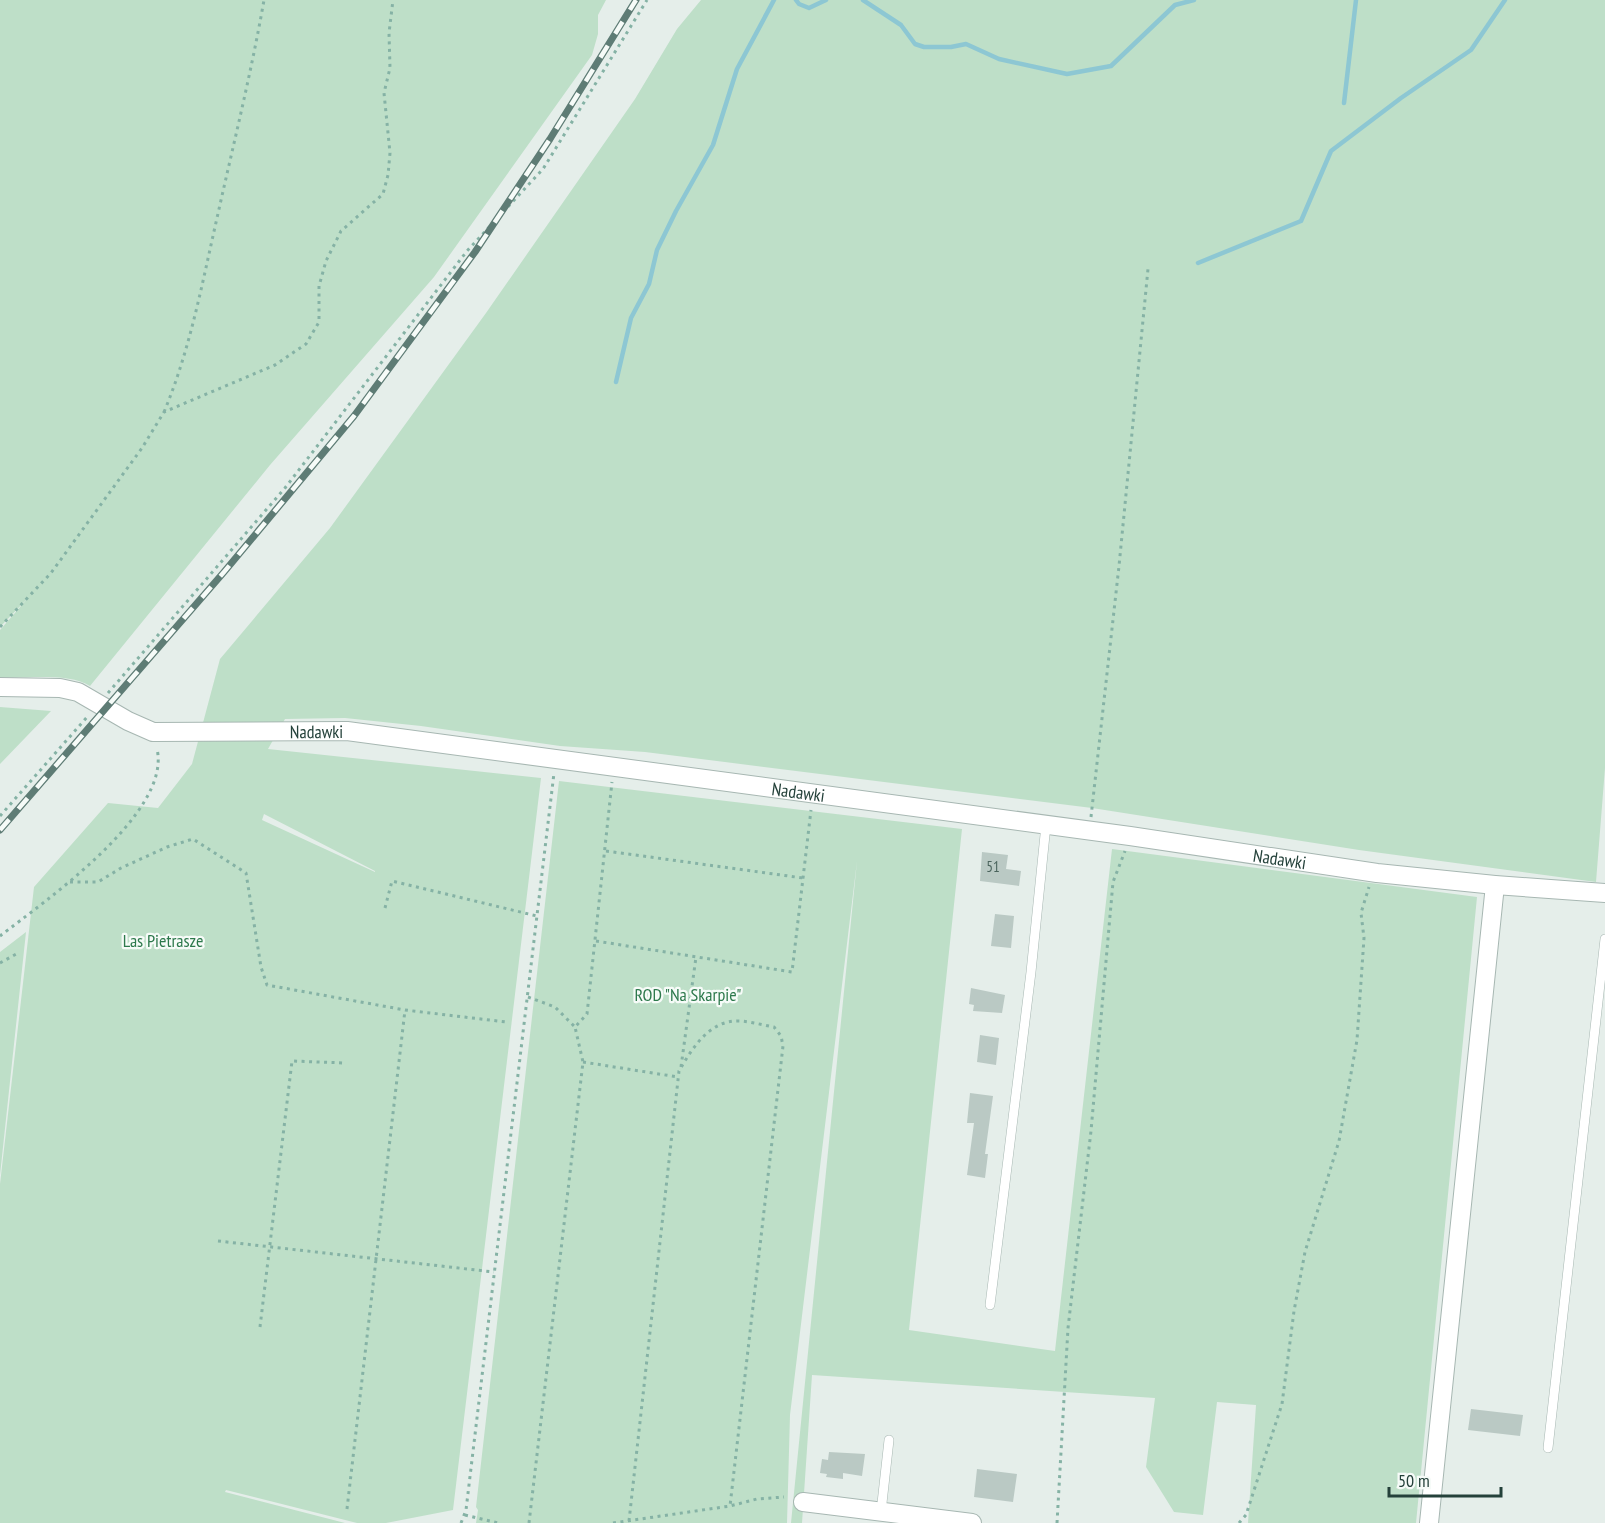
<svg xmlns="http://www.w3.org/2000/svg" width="1605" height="1523" font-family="'PT Sans Narrow',sans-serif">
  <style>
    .green { fill: #bedfc8; fill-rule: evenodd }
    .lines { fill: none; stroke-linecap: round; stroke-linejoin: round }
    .stream { stroke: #8dc7d3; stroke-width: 4.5 }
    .building { fill: #bac9c4 }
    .service-casing { stroke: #a7b7b2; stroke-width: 10 }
    .minor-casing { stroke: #a7b7b2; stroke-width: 20 }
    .path { stroke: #85b2a5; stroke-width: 3; stroke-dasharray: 3 4.5; stroke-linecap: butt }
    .service { stroke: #fff; stroke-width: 9 }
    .minor { stroke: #fff; stroke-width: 18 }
    .rail-casing { stroke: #5e7c75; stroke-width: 7 }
    .rail { stroke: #f6fbf8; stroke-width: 4.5; stroke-dasharray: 14; stroke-linecap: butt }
    .labels { text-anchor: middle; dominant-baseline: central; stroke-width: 4.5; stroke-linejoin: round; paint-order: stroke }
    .number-label { font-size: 15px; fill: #4a635c }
    .street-label { font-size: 18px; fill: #24413a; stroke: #f6fbf8 }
    .park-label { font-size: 18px; fill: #2d794c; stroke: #f6fbf8 }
  </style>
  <rect width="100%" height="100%" fill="#e5eeea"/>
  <!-- green -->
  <path class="green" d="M0 0H606L598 15V34L592 55 434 277 270 465 90 686C69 672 25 679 0 677V630L28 598 0 627Z
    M701 0H1605V768L1596 882 1359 850 1092 808 645 752 560 746 421 726 345 718 285 719 268 749 541 778 453 1510 386 1523H357L226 1490 225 1492 345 1523H0V1184L34 887 108 803 158 808 192 764 220 659 330 528 486 313 635 99 677 29ZM264 814 375 871V872L262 820Z
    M0 707 51 711 0 764Z
    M559 781 962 829 909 1330 1055 1351 1112 849 1477 897 1416 1523H1248L1256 1405 1217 1402 1203 1515 1174 1512 1146 1467 1155 1398 812 1375 802 1523H791L857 861 790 1415 787 1523H476L478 1510 476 1507Z
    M26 932 0 1175V952Z"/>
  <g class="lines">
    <!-- stream -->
    <path class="stream" d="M796 0 799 4 809 8 826 0
      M863 0 901 25 915 44 924 47H951L966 44 999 59 1067 74 1111 66 1175 5 1194 0
      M1344 103 1356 0
      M1198 263 1301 221 1331 151 1401 98 1471 50 1505 0
      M616 382 631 318 649 284 657 250 676 211 713 145 737 69 774 0"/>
  </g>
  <!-- building -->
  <path class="building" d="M982 852 1008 855 1006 869 1021 871 1019 886 980 881Z
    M995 914 1014 916 1011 948 991 946Z
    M971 988 1005 995 1002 1013 973 1011 974 1005 969 1004Z
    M980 1035 999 1038 996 1065 977 1062Z
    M970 1093 993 1096 985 1154H988L985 1178 967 1175 974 1123H967Z
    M1471 1409 1523 1415 1520 1436 1468 1430Z
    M829 1452 865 1454 862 1476 843 1473V1479L826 1477 827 1474 820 1473 822 1459 828 1460Z
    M977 1469 1017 1474 1013 1502 974 1497Z"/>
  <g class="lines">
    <defs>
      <path id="service" d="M990 1305 1031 972 1046 825
        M1548 1448 1605 939
        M881 1512 889 1440"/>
      <g id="minor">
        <path id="s1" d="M0 687 60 688 78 692 128 721 153 732 347 731 1130 836 1377 873 1495 885 1605 893"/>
        <path d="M803 1502 972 1523"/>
        <path d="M1429 1523 1495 885"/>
      </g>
    </defs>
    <!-- service casing -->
    <use href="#service" class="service-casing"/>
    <!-- minor casing -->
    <use href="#minor" class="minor-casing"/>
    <!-- path -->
    <path class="path" d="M164 412C190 350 202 284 217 218 233 146 251 74 264 0
      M0 627 51 573 142 448 164 412 275 365 306 344 319 322V286L326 261 341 231 383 194 388 175 390 153 384 93 390 68 389 33 393 0
      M108 693 285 488 467 251 543 169 647 0
      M0 816 88 716
      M1091 817 1119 566 1148 269
      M606 851 803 878
      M70 882H98L121 868 167 847 193 839 246 873 261 967 267 985 405 1010 506 1022
      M385 908 392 881 537 916
      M0 936C45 901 172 813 157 749
      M596 941 792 972 811 810
      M0 963 18 953
      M528 997 555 1007 575 1027
      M583 1062 678 1077
      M681 1067 696 957
      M218 1241 494 1272
      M260 1327 292 1061 345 1063
      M347 1509 405 1010
      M465 1515 498 1523
      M629 1521 679 1071C693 1047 710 1019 741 1021 752 1022 763 1025 774 1027L781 1036 783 1046 730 1506
      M461 1523 466 1510 554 773
      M529 1523 583 1062 575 1027 587 1014 612 782
      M613 1523 730 1506 757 1499 784 1497
      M1057 1523 1068 1328 1091 1131 1113 882 1125 851
      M1239 1523 1246 1515 1282 1404 1294 1311 1305 1252 1339 1141 1357 1040 1364 938 1361 913 1369 887"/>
    <!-- service -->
    <use href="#service" class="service"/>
    <!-- minor -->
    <use href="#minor" class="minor"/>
    <defs>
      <path id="rail" d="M0 830 224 572 354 416 475 252 550 139 636 0"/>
    </defs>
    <!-- rail casing -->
    <use href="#rail" class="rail-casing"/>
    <!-- rail -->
    <use href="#rail" class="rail"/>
  </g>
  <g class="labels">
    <!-- number labels -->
    <g class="number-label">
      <text x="993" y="866">51</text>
    </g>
    <!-- street labels -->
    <g class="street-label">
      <text stroke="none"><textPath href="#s1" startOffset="327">Nadawki</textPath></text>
      <text stroke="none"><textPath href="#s1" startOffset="813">Nadawki</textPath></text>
      <text stroke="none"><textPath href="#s1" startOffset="1299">Nadawki</textPath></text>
    </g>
    <!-- park labels -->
    <g class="park-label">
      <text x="163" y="940">Las Pietrasze</text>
      <text x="688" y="994">ROD "Na Skarpie"</text>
    </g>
  </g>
  <!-- scale -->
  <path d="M1389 1487v9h112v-9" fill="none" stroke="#24413a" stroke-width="3"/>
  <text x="1398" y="1487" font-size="18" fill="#24413a" stroke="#f6fbf8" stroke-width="4.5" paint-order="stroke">50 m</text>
</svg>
